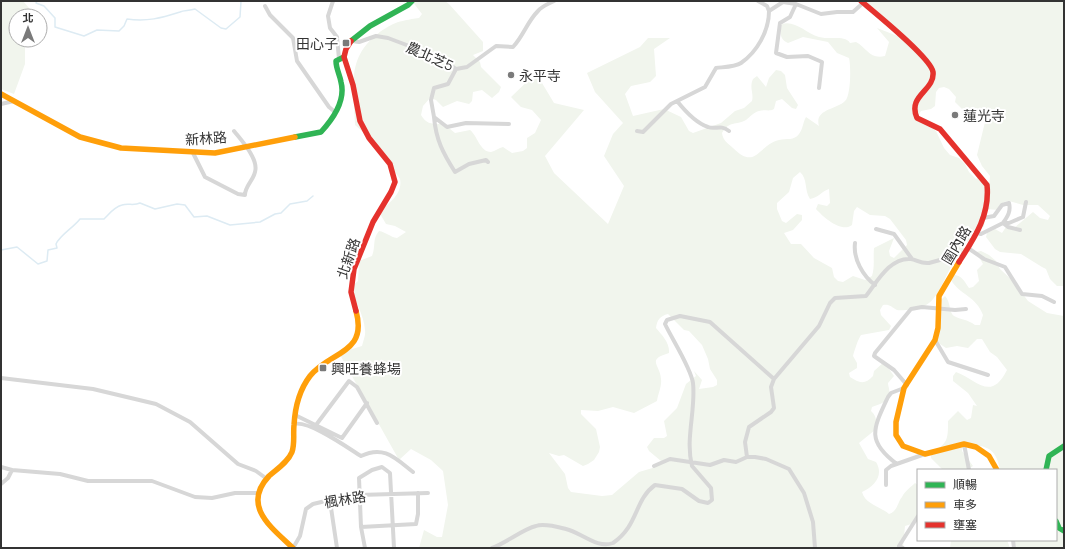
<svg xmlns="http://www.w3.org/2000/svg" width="1065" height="549" font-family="Manrope,'Noto Sans TC',sans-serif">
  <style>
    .green { fill: #f1f5ed; fill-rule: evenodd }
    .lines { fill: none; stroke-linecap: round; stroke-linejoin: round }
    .stream { stroke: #ddebf3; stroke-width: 1.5 }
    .street { stroke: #d7d7d7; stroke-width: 4 }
    .fast { stroke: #30b455; stroke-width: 5.5 }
    .slow { stroke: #ff9f0a; stroke-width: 5.5 }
    .jam { stroke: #e5322d; stroke-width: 5.5 }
    .poi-dot { fill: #7a7a7a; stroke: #fff; stroke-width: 1.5 }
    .labels { text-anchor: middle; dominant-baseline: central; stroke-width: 4; stroke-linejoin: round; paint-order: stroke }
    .poi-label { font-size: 14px; fill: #333; stroke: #fff; text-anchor: start }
    .street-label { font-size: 14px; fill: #333; stroke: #fff }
  </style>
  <rect width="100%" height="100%" fill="#fff"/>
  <!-- green -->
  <path class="green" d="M23 1 36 16H16V40H25V64L14 94 1 89V2Z
    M412 1H445L449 4 483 42V51L473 55 480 62 481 67 501 87 499 92 492 98 482 90 473 92 472 101 469 104 457 101 443 107 436 100 430 98 423 106 421 115C427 125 433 124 444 124L455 133 470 130C477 135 480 152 491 152 495 151 499 148 503 147L512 153 523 151 527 148V138L535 133 541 120 532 110 521 107 511 97 536 73 554 103 584 110 545 156 554 173 608 224 624 186 604 156 613 134 623 123 595 92 587 73 640 47 648 38H670L654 49 656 76 650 82 631 86 625 94 633 116 664 109 681 117 689 131 693 133 721 123 735 111 744 108 752 101C754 93 749 88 753 79L757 76 766 87 769 78 776 70 781 71 785 75 787 88 798 105 796 109 792 108 782 99 776 101 774 109C769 112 765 109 759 111 754 112 750 117 746 120 735 126 730 120 722 133 723 141 728 143 733 148 756 171 758 145 779 140 787 138 794 141 799 134 803 129 803 122 806 117L819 126C814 109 836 110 845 101 851 96 851 65 849 58L837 53 828 42 803 37 788 43C779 39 780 32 782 24 795 20 806 33 819 37 830 40 845 35 850 43L856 42C867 48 870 60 885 56L889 42 877 28 900 37 857 1H1064V286H1057L1050 279 1046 269 1042 267 1021 254 1000 252 995 249 986 237 987 233 995 229 1002 233 1006 227 1014 228 1033 212 1040 218 1048 220 1050 216 1038 205H1023L1009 201 1004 202 998 210 987 209 984 226 964 245 966 249C946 262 943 300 922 307 918 309 901 311 897 310 891 307 890 304 883 305L880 310 881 315 891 326 889 330 861 335C858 339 854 352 853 356L857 363V368L849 373 850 377C859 383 865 385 873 376L874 371 884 362 894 376 888 383C888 386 890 390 889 393 888 403 879 404 872 407L871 411C877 416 877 423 875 430L859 443 868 459 876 462C884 475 875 486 862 492 865 504 881 507 889 514 898 511 897 503 902 497 905 491 911 487 915 483L918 485V522L905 526 903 548H419L424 530 437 537H442L448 505 443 471 431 460 411 449 399 460 339 353 362 346C363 341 366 335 365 330 364 315 355 302 351 287L358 281 359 261 372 256C376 246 372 239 379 231 386 232 390 237 397 238L406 232 395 226 386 224 379 212C389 203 403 194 400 179L372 140 355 125C354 91 346 60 375 36 391 23 398 21 419 18L422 14ZM944 87 949 89 956 97 955 102 965 112 974 113 982 108 986 109V118L977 155 982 166 990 176 989 187 979 177 976 179 969 172 965 164 959 158 950 155 944 148 936 131 918 116 921 111 931 109 935 106 936 92 939 88ZM800 172C808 179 804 190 810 199 818 198 822 191 829 189L830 203 827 206 818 204 816 209C824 218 842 233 852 225L854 211 857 207 870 215 885 216 890 219 906 240 907 245 894 258 890 256 889 251 894 238 874 248C873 258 875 266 872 276L865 280 853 276 843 282 838 281 834 277 832 268 814 258 801 244H791L784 233 793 230 802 220V215L797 214 786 223 782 221 777 209V203L789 192 793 178ZM668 314 684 330 689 331 702 345 708 359 710 369 717 380V385L713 387 699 389 702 380 694 371 696 376 686 384 677 408 664 421 667 436 664 438H654L647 447 649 451 661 461 656 467 639 472 612 495 602 496 571 492 568 488 565 474 549 453 559 456 564 455 583 466 588 464 594 460 599 452 600 447 596 429 581 414V410L598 411 613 407 634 413 657 401C658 394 662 386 661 379 660 364 646 360 669 353 670 343 662 335 656 328 657 320 660 316 668 314Z
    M981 251 989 255 996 261 1000 269 1014 282 1028 301 1047 313 1064 316V548H1016L1014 540H1056V470H1000C996 446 984 445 963 445L962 451 973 466 967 470H943L931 458V453C948 443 948 440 948 421L958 411 967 420 971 418 973 405 977 406 968 393 953 381V376L956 372C977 380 991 402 1007 370L997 357 990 352 982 339H977L968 348 957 346 946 348 937 342 941 300 945 296C951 302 949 313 954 316 961 320 967 319 975 325H980L983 315C976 296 960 295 951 280L953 275C962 275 964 281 969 288L973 287 979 281 977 270 983 264 976 252Z
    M951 540H1007L1010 548H950Z"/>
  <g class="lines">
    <!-- stream -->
    <path class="stream" d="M37 1 36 3 44 6 55 18V27L84 36 97 30 119 31 124 26 127 19C147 22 161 18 180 12 184 10 189 11 195 9L221 28 226 29 240 17 241 1
      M1 250 17 247 38 264 47 261 48 250 57 248 56 244C60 235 73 228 80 219H104C109 214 114 207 122 205 128 203 134 206 140 203L155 209 177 204 185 205 194 217 207 216 230 225 260 222 275 214 281 213 290 204 307 201 313 196"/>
    <!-- street -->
    <path class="street" d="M333 1 328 16 330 28 337 37 339 59
      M796 4 790 17 780 23 776 53 787 57 808 56 822 62 819 88
      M265 6 270 15 293 38 297 61 329 107 335 112
      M769 11 783 2 796 4 821 14 837 12H853L863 3
      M352 41 359 42 376 36 388 38 441 58 456 69 467 67 496 46 513 47C524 35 527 22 538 11 542 6 548 4 554 1
      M456 69 448 84 434 88 431 100 434 117 447 127 466 123 509 124
      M677 101C685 111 696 123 708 127 716 130 720 124 729 131
      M1 104 14 101
      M434 117C436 140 443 153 455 172L469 164 486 160 488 162
      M637 131 643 132 671 104 705 87 716 68C723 67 735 67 741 63 757 52 769 31 769 11L767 6 758 1
      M193 153 205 177 238 194 245 195C245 186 253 181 255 172 259 159 241 140 234 131
      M983 218 994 216 1002 205 1009 203C1011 211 1008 216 1003 223L1008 227 1020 230
      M876 229 894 234 912 259
      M977 233 981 234 1003 223H1009L1023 217 1026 202
      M855 243C853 259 863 276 875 285
      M968 248 984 259 1005 267 1022 294 1042 296 1054 302
      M935 340 948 362 988 375
      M1 378 93 389 156 404 190 422 238 464 256 471 267 479
      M907 385 894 370 874 356 875 353 911 309 922 307 955 310 966 309
      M295 415 342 438 367 403
      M294 424C309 420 348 448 361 456 384 445 395 458 413 472
      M316 425 349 381 357 387 377 423
      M964 444 969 470
      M747 457 745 442 749 427 771 412 774 408 771 387 774 379 819 326 830 303 835 298 866 296C877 282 890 257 911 259 917 260 921 264 929 263L965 253
      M897 464C866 441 873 429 888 397L891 393 904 388
      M654 466 670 459 710 465 724 460 736 462 747 457H755L766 459 789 469 804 493 813 522 815 548
      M1 467 12 470
      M1 484 8 478 12 470 60 474 88 481H152L195 497 212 498 235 493H259
      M886 485V470L891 466 925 454
      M330 501 337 548
      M361 527 416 524 418 514V493
      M1013 540 1014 548
      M293 548 300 536 306 509 313 504 334 499 359 495 428 493
      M365 548 361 527 359 478 372 470 382 467 390 473 394 548
      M492 548C506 543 523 529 536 526 544 523 558 527 566 529 582 533 597 549 613 543 639 525 634 500 655 485L682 489 699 501 708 503 712 500 711 488 692 466C685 439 696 410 693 383 691 368 672 339 665 324L667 320 680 316 710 322 774 379
      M903 548 899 546 918 516"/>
    <!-- fast -->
    <path class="fast" d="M351 41 370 26 408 5 412 1
      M295 137 321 132C333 119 346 101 341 82 340 75 336 69 336 61L344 57
      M1046 470 1049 456 1064 446
      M1056 521 1059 528 1064 531"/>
    <!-- slow -->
    <path class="slow" d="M1 94 80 137 121 148 215 153 295 137
      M959 262 939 296 938 328 935 340 904 388 896 422V435L903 446 925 454 964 444 976 447 989 456 997 470
      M293 548C272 528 241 506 269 476 277 469 288 462 292 452 295 443 293 434 294 425 295 408 300 389 310 376 330 351 368 354 356 311"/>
    <!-- jam -->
    <path class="jam" d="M861 1C874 12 931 58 933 72 935 91 907 95 917 118L940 129 987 185C990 215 975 237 959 262
      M351 41 346 49 344 57 353 85 360 121 369 138 390 164 395 182 391 192 373 222 354 269 351 292 356 311"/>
  </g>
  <!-- markers -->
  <g class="poi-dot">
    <rect x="342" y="39" width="8" height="8" rx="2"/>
    <circle cx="511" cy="75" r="4"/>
    <circle cx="955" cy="115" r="4"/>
    <rect x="319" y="364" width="8" height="8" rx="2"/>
  </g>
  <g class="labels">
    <!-- poi labels -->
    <g class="poi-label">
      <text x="338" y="43" text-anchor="end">田心子</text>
      <text x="519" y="75">永平寺</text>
      <text x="963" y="115">蓮光寺</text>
      <text x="331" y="368">興旺養蜂場</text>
    </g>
    <!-- street labels -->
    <g class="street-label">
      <text transform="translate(430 56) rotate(24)">農北芝5</text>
      <text transform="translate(206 138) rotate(-4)">新林路</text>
      <text transform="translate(956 245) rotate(-59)">圍內路</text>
      <text transform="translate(348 258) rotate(-71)">北新路</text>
      <text transform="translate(345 499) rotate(-9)">楓林路</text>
    </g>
  </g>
  <!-- border -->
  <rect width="1065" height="549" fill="none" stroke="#333333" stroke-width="4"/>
  <!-- legend -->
  <rect x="917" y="469" width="140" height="72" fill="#ffffff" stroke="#adadad"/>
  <rect x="925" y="482" width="20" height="6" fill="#30b455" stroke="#adadad"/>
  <text x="953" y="489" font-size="12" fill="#333333">順暢</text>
  <rect x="925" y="502" width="20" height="6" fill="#ff9f0a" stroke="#adadad"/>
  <text x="953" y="509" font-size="12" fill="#333333">車多</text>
  <rect x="925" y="522" width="20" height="6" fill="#e5322d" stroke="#adadad"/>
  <text x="953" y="529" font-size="12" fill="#333333">壅塞</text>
  <!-- north arrow -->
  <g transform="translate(28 28)"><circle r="19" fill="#ffffff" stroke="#adadad"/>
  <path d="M0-3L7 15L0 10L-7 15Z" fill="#7a7a7a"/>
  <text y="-6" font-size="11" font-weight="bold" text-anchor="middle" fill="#333333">北</text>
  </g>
</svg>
